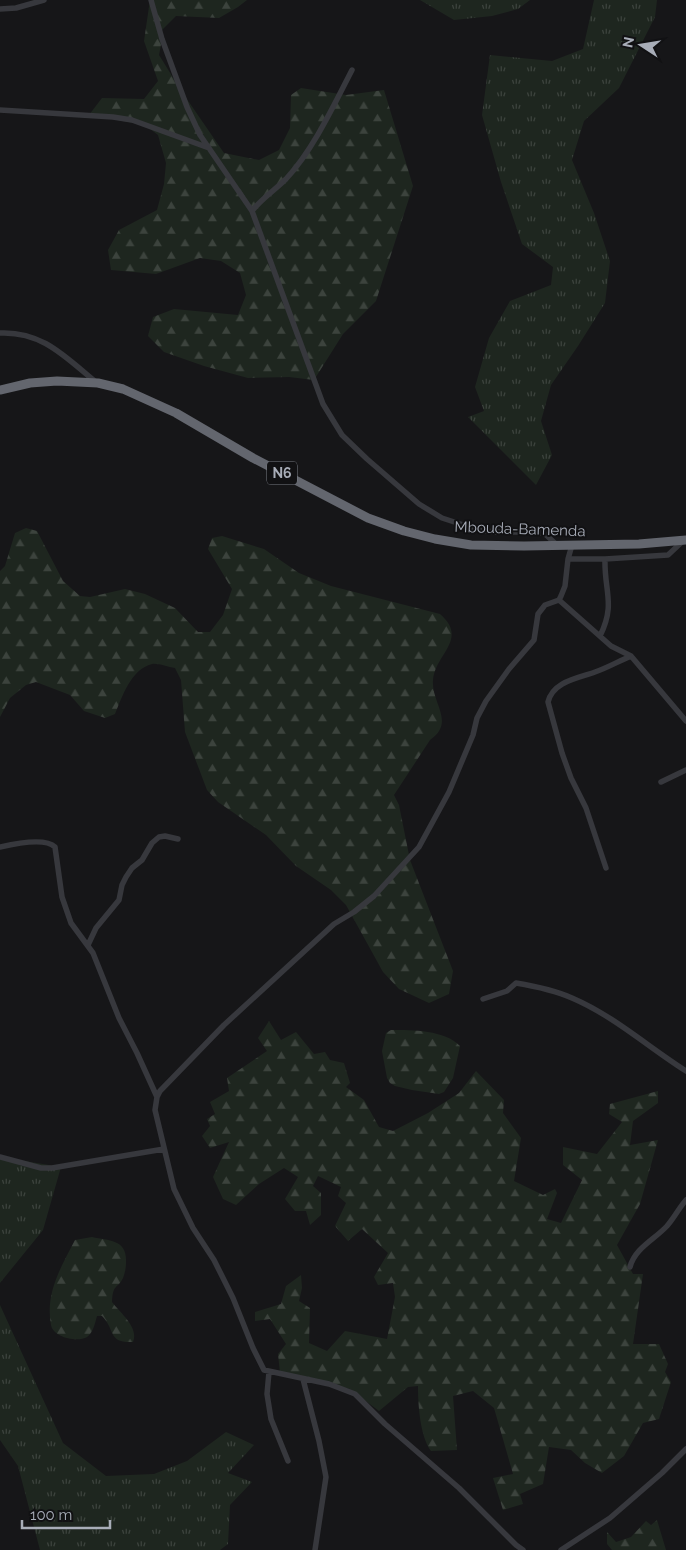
<svg xmlns="http://www.w3.org/2000/svg" width="686" height="1550" font-family="Raleway,sans-serif">
  <style>
    .grass { fill: url(#grass-tufts) }
    .forest { fill: url(#forest-firs) }
    .lines { fill: none; stroke-linecap: round; stroke-linejoin: round }
    .minor { stroke: #37383d; stroke-width: 5.5 }
    .highway { stroke: #63666e; stroke-width: 9 }
    .labels { text-anchor: middle; dominant-baseline: central; stroke-width: 4; stroke-linejoin: round; paint-order: stroke }
    .shield { fill: #111113; stroke: #7b7e86; stroke-width: 1 }
    .shield-label { font-size: 14px; font-weight: bold; fill: #a8adb8 }
    .street-label { font-size: 15px; fill: #a8adb8; stroke: #111113 }
  </style>
  <defs>
    <pattern id="grass-tufts" width="24" height="20" patternUnits="userSpaceOnUse" patternTransform="scale(1.25)"><rect width="24" height="20" fill="#1e261f"/><path d="M3 7l-1-3M5 7V3M7 7l1-3M15 17l-1-3M17 17v-4M19 17l1-3" fill="none" stroke="#3c433d"/></pattern>
    <pattern id="forest-firs" width="22" height="20" patternUnits="userSpaceOnUse" patternTransform="scale(1.25)"><rect width="22" height="20" fill="#1e261f"/><path d="M5 1l3.5 6h-7zM16 11l3.5 6h-7z" fill="#3c433d"/></pattern>
  </defs>
  <rect width="100%" height="100%" fill="#161618"/>
  <!-- grass -->
  <path class="grass" d="M420 0H530L518 9 492 16 454 20Z
    M594 0H657L655 17 619 88 584 121 572 160 594 213 610 261 605 303 578 346 551 385 541 421 552 455 536 485 468 417 484 411 475 387 489 338 510 301 551 285 553 267 522 244 501 182 482 115 490 55 552 61 583 49Z
    M0 1157 61 1167 43 1230 0 1283Z
    M0 1305 63 1443 106 1476 154 1474 187 1461 226 1432 254 1445 228 1473 252 1482 230 1505 228 1544 220 1550H40L18 1466 0 1440Z"/>
  <!-- forest -->
  <path class="forest" d="M150 0H247L238 7 219 18 176 16 160 32 162 39 159 55 182 92 224 153 259 160 279 150 290 128 291 95 301 88 346 95 384 90 413 186 376 301 343 334 314 380 289 377 248 378 204 366 164 352 148 336 153 317 174 309 238 315 246 295 240 273 221 261 200 258 156 274 111 270 108 250 119 230 157 210 164 184 166 163 158 135 145 125 89 115 102 98 144 99 158 81 144 41Z
    M26 528 37 531 63 581 80 596 90 597 125 589 145 594 175 608 198 632H210L223 615 232 589 208 549 212 538 222 536 264 549 299 573 331 586 440 614C469 639 435 654 433 680 431 703 456 722 430 740L394 795 399 805 410 860 453 971 449 994 429 1003 399 989 383 972 346 905 331 890 296 866 266 835 218 802 207 790 185 732 181 680 175 668C168 667 158 663 152 664 131 669 122 697 115 714L105 718 84 711 70 695 36 682 26 685 10 698 0 717V571L5 566 15 533Z
    M269 1021 281 1040 296 1032 314 1054 325 1052 330 1060 344 1063 350 1083 346 1087 364 1100 379 1127 393 1131 428 1113 459 1093 476 1071 504 1100 503 1113 521 1138 514 1181 543 1195 555 1189 557 1193 547 1219 561 1223 582 1180 563 1165V1147L597 1154 622 1122 609 1114 610 1104 658 1091V1103L633 1121 630 1145 658 1140 640 1204 617 1245 633 1274H643L633 1344H659L668 1364 665 1372 671 1382 659 1419 643 1423 624 1456 602 1473 585 1463 571 1450 549 1447 543 1484 520 1494 523 1504 503 1510 493 1478 513 1474 494 1408 473 1391 453 1396 457 1450 431 1451C420 1436 418 1405 418 1386L408 1387 379 1411 350 1389 280 1373 278 1354 286 1344 270 1319 255 1321V1312L281 1304 286 1286 301 1275 302 1288 299 1301 310 1308 309 1343 327 1351 345 1331 387 1339 395 1297 393 1283 378 1285 374 1277 388 1253 362 1229 348 1241 335 1226 346 1203 338 1196 341 1187 318 1176 313 1186 321 1193V1215L310 1225 306 1211H295L285 1199 298 1177 284 1168 259 1184 236 1205 223 1199 213 1177 229 1142 210 1148 202 1136 210 1126 207 1119 215 1114 210 1102 229 1091 227 1078 267 1051 258 1038Z
    M391 1030C412 1030 445 1030 460 1046L453 1078 444 1092 439 1094 412 1090 395 1086 390 1083 387 1078 382 1051 386 1033Z
    M92 1237C109 1241 127 1239 126 1262 126 1267 125 1273 123 1278 117 1290 113 1283 112 1302 120 1313 139 1327 133 1342 107 1343 116 1330 102 1316H97C95 1323 93 1333 87 1337 77 1343 53 1337 51 1325 45 1293 61 1267 75 1240Z
    M657 1520 666 1550H612L607 1544V1532L616 1542 631 1537 646 1521 651 1525Z"/>
  <g class="lines">
    <!-- minor -->
    <path class="minor" d="M151 0 162 39 187 107 200 135 252 211 323 404 342 435 367 459 419 504 442 518 479 530 495 532H538L545 534 557 545
      M0 9 16 8 44 0
      M0 110 113 117 132 120 209 148
      M252 211C262 198 275 190 286 179 313 150 334 105 352 70
      M0 333C43 331 66 358 97 383
      M568 559H605L668 555 684 540
      M559 600 611 646 631 656 686 721
      M600 636C616 604 604 591 605 559
      M661 782 686 770
      M0 847C13 844 45 837 55 847L62 897 71 923 93 953 119 1018 137 1053 157 1097
      M606 868 586 808 571 778 562 753 548 702C553 681 579 678 595 672 607 668 619 661 631 656
      M88 945 96 928 119 900 122 885 126 877 132 868 142 860 152 843 159 837 165 836 178 839
      M483 999 507 991 516 983C534 986 554 990 572 998 614 1016 648 1047 686 1071
      M0 1157 41 1168H52L164 1149
      M630 1267C635 1248 654 1240 667 1226 674 1218 679 1208 686 1200
      M269 1372 267 1394 271 1419 288 1461
      M303 1379 319 1441 326 1477 315 1550
      M523 1550 516 1545 459 1488 385 1424 355 1394 329 1384 264 1370 253 1348 233 1298 214 1260 193 1228 174 1189 155 1110 157 1097 160 1091 224 1025 334 924 354 912 374 896 419 847 449 792 473 735 477 718 486 701 509 669 534 640 538 614 545 605 559 600 561 596 565 586 568 559 572 545
      M561 1550 610 1518 662 1473 686 1449"/>
    <!-- highway -->
    <path class="highway" d="M0 390 30 383 57 381 98 383 123 389 176 413 253 458 368 518 404 531 435 539 471 545 524 546 639 544 686 540"/>
  </g>
  <g class="labels">
    <!-- shield labels -->
    <rect class="shield" x="267" y="461.5" width="30" height="23" rx="4"/>
    <g class="shield-label">
      <text x="282" y="473">N6</text>
    </g>
    <!-- street labels -->
    <g class="street-label">
      <text transform="translate(520 529) rotate(2)">Mbouda-Bamenda</text>
    </g>
  </g>
  <!-- north arrow -->
  <g transform="translate(641 45) rotate(282)" stroke="#111113" stroke-width="4" paint-order="stroke">
  <path d="M0-4L9 19L0 12L-9 19Z" fill="#a8adb8"/>
  <text y="-8" font-size="14" font-weight="bold" text-anchor="middle" fill="#a8adb8">N</text>
  </g>
  <!-- scale -->
  <path d="M22 1520v8h88v-8" fill="none" stroke="#a8adb8" stroke-width="2.5"/>
  <text x="30" y="1520" font-size="15" fill="#a8adb8" stroke="#111113" stroke-width="4" paint-order="stroke">100 m</text>
</svg>
